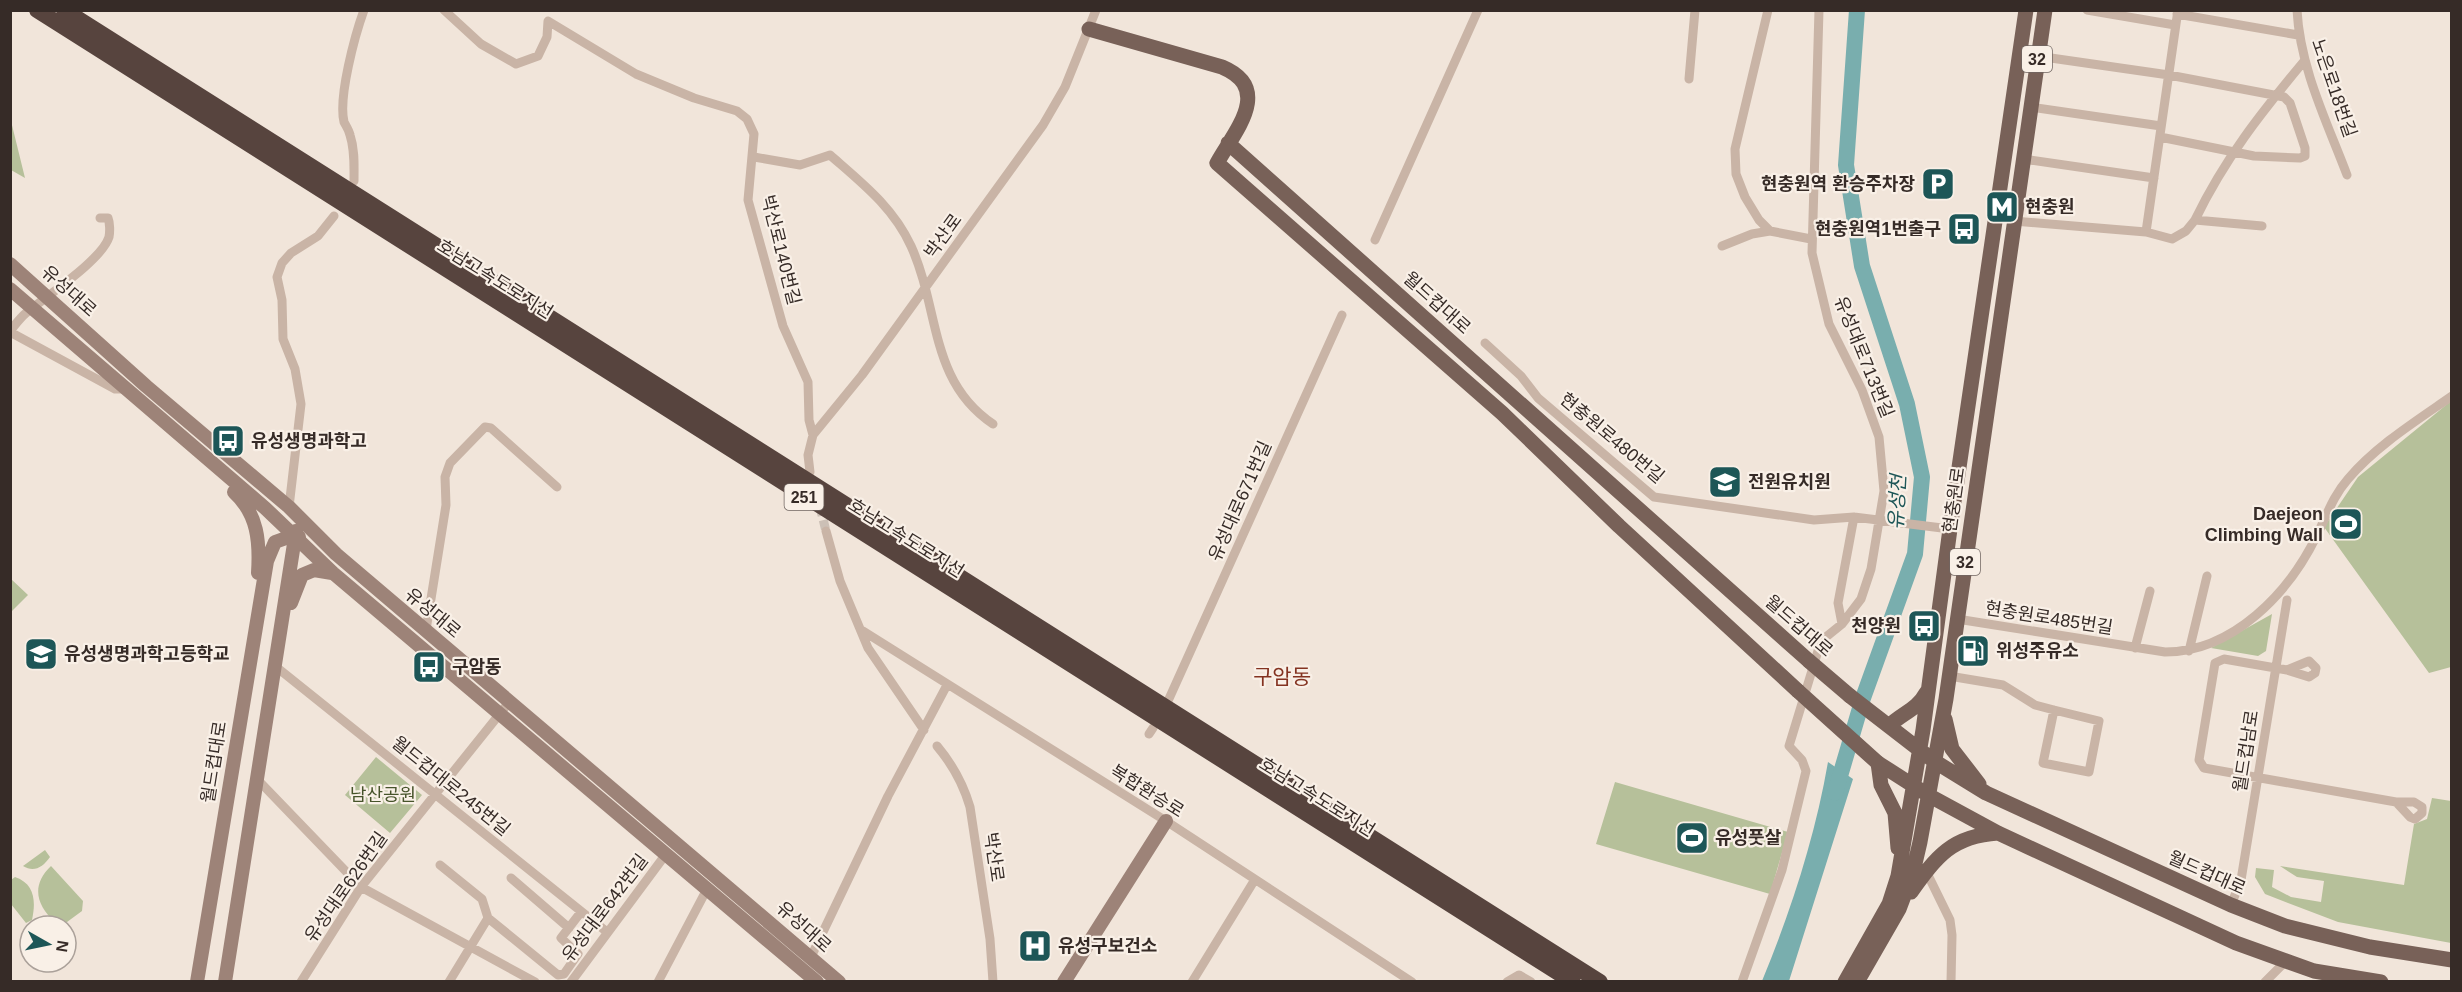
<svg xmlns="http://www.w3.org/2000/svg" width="2462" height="992" font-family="Helvetica,'Noto Sans KR',sans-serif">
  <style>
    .green { fill: #b6c09a }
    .water { fill: #79aeae }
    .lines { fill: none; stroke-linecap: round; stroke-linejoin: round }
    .river { stroke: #79aeae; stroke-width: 16 }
    .street-tunnel { stroke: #ccc0b6; stroke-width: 9; stroke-dasharray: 9 4.5; stroke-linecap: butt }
    .street { stroke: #c9b4a6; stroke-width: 9 }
    .secondary { stroke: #9d8378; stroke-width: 14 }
    .primary { stroke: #786158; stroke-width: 15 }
    .highway { stroke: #57443e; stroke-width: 16 }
    .primary-bridge { stroke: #786158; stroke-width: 15 }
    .labels { text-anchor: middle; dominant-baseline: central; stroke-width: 4.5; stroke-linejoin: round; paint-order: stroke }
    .shield { fill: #f9f0e7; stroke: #706661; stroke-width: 1.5 }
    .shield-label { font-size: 16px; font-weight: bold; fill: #362b27 }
    .street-label { font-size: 18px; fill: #362b27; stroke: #f9f0e7 }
    .poi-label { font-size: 18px; font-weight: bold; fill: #362b27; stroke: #f9f0e7; text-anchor: start }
    .park-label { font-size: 18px; fill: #47542b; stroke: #f9f0e7 }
    .water-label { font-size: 20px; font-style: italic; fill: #1d5657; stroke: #f9f0e7 }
    .quarter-label { font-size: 21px; fill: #843321; stroke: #f9f0e7 }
  </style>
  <rect width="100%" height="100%" fill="#f1e5da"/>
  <!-- green -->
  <path class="green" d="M10 117 25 178 11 170Z
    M2451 401V667L2429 673 2324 527 2358 477Z
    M10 578 28 595 11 612H10Z
    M2272 614 2266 651 2258 656 2211 648Z
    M376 757 422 795 390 833 345 795Z
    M1615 782 1788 832 1770 894 1596 844Z
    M2432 798 2451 801V943L2338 922 2288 903 2265 894 2255 877 2256 868 2274 870 2272 887 2291 897 2321 902 2324 881 2297 877 2280 866 2404 885 2414 824 2427 819Z
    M45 850 50 857C43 867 34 873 23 866Z
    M51 866 83 901 82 911 67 922H55C36 905 31 885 51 866Z
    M15 877C35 884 36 901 32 920L26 923 11 904V880Z"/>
  <!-- water -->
  <path class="water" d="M1828 762 1853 779 1789 981H1762C1791 911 1815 837 1828 762Z"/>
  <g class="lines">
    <!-- river -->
    <path class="river" d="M1835 793 1863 698 1915 554 1922 477 1907 404 1862 266 1846 165 1857 10"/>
    <!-- street-tunnel -->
    <path class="street-tunnel" d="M820 507 826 531"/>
    <!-- street -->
    <path class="street" d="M444 10 481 44 516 64 538 56 547 37 548 21 636 74 694 98 737 111 747 119 754 134 748 200 783 326 808 382 809 420 813 435
      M1768 10 1735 149 1736 174 1745 197 1759 220 1770 231 1811 239
      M2087 10 2175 25
      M2297 10C2300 68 2327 122 2347 175
      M2177 14 2298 35
      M2037 56 2169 75 2284 97 2290 103 2305 148V156L2300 158 2254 156 2160 137
      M1689 79 1695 10
      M2030 107 2161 126
      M754 157 800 165 830 155C862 183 893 207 911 246 940 310 929 381 993 424
      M2023 159 2154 178
      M354 181C354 166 355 150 350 135 349 130 346 126 344 122 338 97 355 35 364 10
      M2195 220C2225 158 2261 113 2305 60
      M2014 221 2146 232 2172 239 2186 231 2195 220 2262 226
      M2146 232 2178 10
      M1375 240 1478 10
      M1722 246 1752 234 1770 231
      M10 331C15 325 20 318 26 313 45 297 102 260 109 237 110 232 110 223 108 218H100
      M10 332 115 389H124
      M1485 343 1521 376 1538 398 1654 497 1814 520 1854 517 1950 529
      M810 472 808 455 813 435 862 375 1043 125 1065 87 1096 10
      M289 507 301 404 295 369 283 339 282 300 277 277 282 263 291 253 318 236 334 216
      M826 531 840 581 868 648 924 730
      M1957 619 2165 652C2233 652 2289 593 2317 535 2327 515 2333 496 2348 479 2376 446 2416 421 2452 396
      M1842 624 1838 603 1854 517
      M426 630 446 505 445 477 450 463 485 427 491 428 557 487
      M863 631 1166 821 1412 982
      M2135 648 2150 591
      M2189 651 2207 576
      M275 666 607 932
      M2287 670 2309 661 2316 668 2315 673 2309 677 2287 670 2224 659 2215 663 2199 760 2204 768 2396 802H2414L2422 807V813L2415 819 2410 817 2396 802
      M1949 676 2003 685 2035 705 2054 710
      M1168 701 1342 315
      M2054 710 2099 721 2089 772 2043 763Z
      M1149 734 1153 728
      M937 746C953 765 963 783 970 807L990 939 993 982
      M257 779 361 887 535 982
      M440 865 482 899 488 918
      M1926 871 1950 920 1952 935 1951 982
      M511 878 569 928
      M2231 905 2241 880 2287 600
      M810 959 888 796 947 685
      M301 982 361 887 510 701
      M449 982 488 918 558 975 564 974 578 954 561 938 581 912
      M571 982 666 854
      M658 982 707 889
      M1192 982 1254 881
      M1507 982 1519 975 1531 982
      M1742 982 1782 870 1806 771 1802 760 1789 746 1821 641 1842 624 1861 599 1871 569 1884 491 1879 437 1862 390 1829 324 1812 253 1819 10
      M2265 982 2286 961"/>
    <!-- secondary -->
    <path class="secondary" d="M10 264 146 386 289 507 336 554 839 982
      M10 289 265 508 333 573 817 982
      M234 492C258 514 260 542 258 573
      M291 603 302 575 314 570 332 573
      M197 982 267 561 275 542 289 537H299
      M225 982 296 531
      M1064 982 1166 821"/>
    <!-- primary -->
    <path class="primary" d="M1089 29 1222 67C1274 89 1234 132 1217 163L1502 413 1619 526 1798 691
      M1228 143 1809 661
      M1850 696 1934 761 1986 793 2231 905 2285 926 2370 947 2452 960
      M1945 719 1952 749 1979 784
      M1889 726C1902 713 1917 710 1926 693
      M1878 763 1928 795 1998 833 2236 943 2314 971 2381 982
      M1878 763 1881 785 1895 813 1898 848
      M1911 892C1937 856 1952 836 1998 833
      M1845 982 1889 904 1898 876 1923 730 1950 529 2026 10
      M1857 982 1899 909 1913 872 1920 842 1946 699 2045 10"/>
    <!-- highway -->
    <path class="highway" d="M37 10 1573 982
      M64 10 1600 982"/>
    <!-- primary-bridge -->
    <path class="primary-bridge" d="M1809 661 1850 696
      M1798 691 1878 763"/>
  </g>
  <!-- icons -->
  <defs>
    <symbol id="parking-square" viewBox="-11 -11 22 22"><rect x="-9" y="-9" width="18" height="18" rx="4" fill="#1d5657" stroke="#f9f0e7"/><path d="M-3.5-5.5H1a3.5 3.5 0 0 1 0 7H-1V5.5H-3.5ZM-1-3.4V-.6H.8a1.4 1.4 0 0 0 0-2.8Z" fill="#fff"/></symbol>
    <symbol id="metro-square" viewBox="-11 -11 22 22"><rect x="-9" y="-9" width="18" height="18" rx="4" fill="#1d5657" stroke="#f9f0e7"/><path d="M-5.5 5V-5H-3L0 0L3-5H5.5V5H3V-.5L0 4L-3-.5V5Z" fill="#fff"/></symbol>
    <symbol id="bus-square" viewBox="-11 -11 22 22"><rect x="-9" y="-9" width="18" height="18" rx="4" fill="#1d5657" stroke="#f9f0e7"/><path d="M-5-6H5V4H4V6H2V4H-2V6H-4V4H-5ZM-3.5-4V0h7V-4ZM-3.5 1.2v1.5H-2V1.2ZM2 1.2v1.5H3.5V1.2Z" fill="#fff"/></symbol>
    <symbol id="school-square" viewBox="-11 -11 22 22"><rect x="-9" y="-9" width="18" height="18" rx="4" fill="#1d5657" stroke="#f9f0e7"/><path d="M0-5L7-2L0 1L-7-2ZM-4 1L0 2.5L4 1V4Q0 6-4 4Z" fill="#fff"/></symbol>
    <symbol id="stadium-square" viewBox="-11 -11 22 22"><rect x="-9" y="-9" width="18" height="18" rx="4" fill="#1d5657" stroke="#f9f0e7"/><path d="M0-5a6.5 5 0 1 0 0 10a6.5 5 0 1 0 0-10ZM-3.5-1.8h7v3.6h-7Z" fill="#fff"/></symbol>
    <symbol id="fuel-square" viewBox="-11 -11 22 22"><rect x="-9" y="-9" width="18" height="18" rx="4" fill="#1d5657" stroke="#f9f0e7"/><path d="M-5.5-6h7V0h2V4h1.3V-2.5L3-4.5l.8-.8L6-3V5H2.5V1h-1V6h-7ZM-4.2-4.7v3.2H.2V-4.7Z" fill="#fff"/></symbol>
    <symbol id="hospital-square" viewBox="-11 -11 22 22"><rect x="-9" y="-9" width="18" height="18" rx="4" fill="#1d5657" stroke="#f9f0e7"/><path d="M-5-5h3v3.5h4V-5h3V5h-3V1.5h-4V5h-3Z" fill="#fff"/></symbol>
  </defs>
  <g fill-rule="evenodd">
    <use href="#parking-square" x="1919" y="165" width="38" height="38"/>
    <use href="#metro-square" x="1983" y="188" width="38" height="38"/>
    <use href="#bus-square" x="1945" y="210" width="38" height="38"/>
    <use href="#bus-square" x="209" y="422" width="38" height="38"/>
    <use href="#school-square" x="1706" y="463" width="38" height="38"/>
    <use href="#stadium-square" x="2327" y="505" width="38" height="38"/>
    <use href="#bus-square" x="1905" y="607" width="38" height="38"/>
    <use href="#fuel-square" x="1954" y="632" width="38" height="38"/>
    <use href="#school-square" x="22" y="635" width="38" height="38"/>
    <use href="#bus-square" x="410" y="648" width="38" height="38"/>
    <use href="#stadium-square" x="1673" y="819" width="38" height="38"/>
    <use href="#hospital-square" x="1016" y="927" width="38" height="38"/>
  </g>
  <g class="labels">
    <!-- shield labels -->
    <g class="shield">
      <rect x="2022" y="46" width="30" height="26" rx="4.5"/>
      <rect x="784.5" y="484" width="39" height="26" rx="4.5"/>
      <rect x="1950" y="549" width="30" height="26" rx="4.5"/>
    </g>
    <g class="shield-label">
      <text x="2037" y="59">32</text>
      <text x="804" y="497">251</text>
      <text x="1965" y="562">32</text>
    </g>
    <!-- street labels -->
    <g class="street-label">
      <text transform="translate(2334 88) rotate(71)">노은로18번길</text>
      <text transform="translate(943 236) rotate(-54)">박산로</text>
      <text transform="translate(781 250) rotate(76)">박산로140번길</text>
      <text transform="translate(495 279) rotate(32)">호남고속도로지선</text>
      <text transform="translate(69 291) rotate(42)">유성대로</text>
      <text transform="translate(1437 303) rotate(42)">월드컵대로</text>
      <text transform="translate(1864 357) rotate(68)">유성대로713번길</text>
      <text transform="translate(1612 438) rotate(40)">현충원로480번길</text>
      <text transform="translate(1954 500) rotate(-82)">현충원로</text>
      <text transform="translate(1240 501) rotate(-66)">유성대로671번길</text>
      <text transform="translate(906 538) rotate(32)">호남고속도로지선</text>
      <text transform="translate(433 613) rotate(40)">유성대로</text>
      <text transform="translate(2049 618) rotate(9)">현충원로485번길</text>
      <text transform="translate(1799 626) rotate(41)">월드컵대로</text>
      <text transform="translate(2246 751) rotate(-81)">월드컵남로</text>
      <text transform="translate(214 762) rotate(-81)">월드컵대로</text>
      <text transform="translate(451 786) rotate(39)">월드컵대로245번길</text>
      <text transform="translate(1147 791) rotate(32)">복합환승로</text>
      <text transform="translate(1317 797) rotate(32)">호남고속도로지선</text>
      <text transform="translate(994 857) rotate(82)">박산로</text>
      <text transform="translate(2207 873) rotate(24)">월드컵대로</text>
      <text transform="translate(346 887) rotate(-55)">유성대로626번길</text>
      <text transform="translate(605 908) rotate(-53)">유성대로642번길</text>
      <text transform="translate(804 927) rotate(42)">유성대로</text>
    </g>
    <!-- poi labels -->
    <g class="poi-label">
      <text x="1915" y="184" text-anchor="end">현충원역 환승주차장</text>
      <text x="2025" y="207">현충원</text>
      <text x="1941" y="229" text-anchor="end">현충원역1번출구</text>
      <text x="251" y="441">유성생명과학고</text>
      <text x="1748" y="482">전원유치원</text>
      <text x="2323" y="514" text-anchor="end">Daejeon<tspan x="2323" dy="21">Climbing Wall</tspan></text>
      <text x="1901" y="626" text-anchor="end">천양원</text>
      <text x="1996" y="651">위성주유소</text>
      <text x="64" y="654">유성생명과학고등학교</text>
      <text x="452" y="667">구암동</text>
      <text x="1715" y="838">유성풋살</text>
      <text x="1058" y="946">유성구보건소</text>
    </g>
    <!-- park labels -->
    <g class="park-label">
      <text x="383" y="795">남산공원</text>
    </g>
    <!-- water labels -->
    <g class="water-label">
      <text transform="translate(1897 502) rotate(-87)">유성천</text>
    </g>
    <!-- quarter labels -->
    <g class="quarter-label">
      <text x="1282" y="676">구암동</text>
    </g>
  </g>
  <!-- border -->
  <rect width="2462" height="992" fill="none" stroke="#362b27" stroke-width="24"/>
  <!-- north arrow -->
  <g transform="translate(48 944) rotate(99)"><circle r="28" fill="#f9f0e7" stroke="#aba19a" stroke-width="1.5"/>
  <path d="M0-4.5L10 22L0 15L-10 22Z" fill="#1d5657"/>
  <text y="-9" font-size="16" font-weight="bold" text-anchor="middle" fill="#362b27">N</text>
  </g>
</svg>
